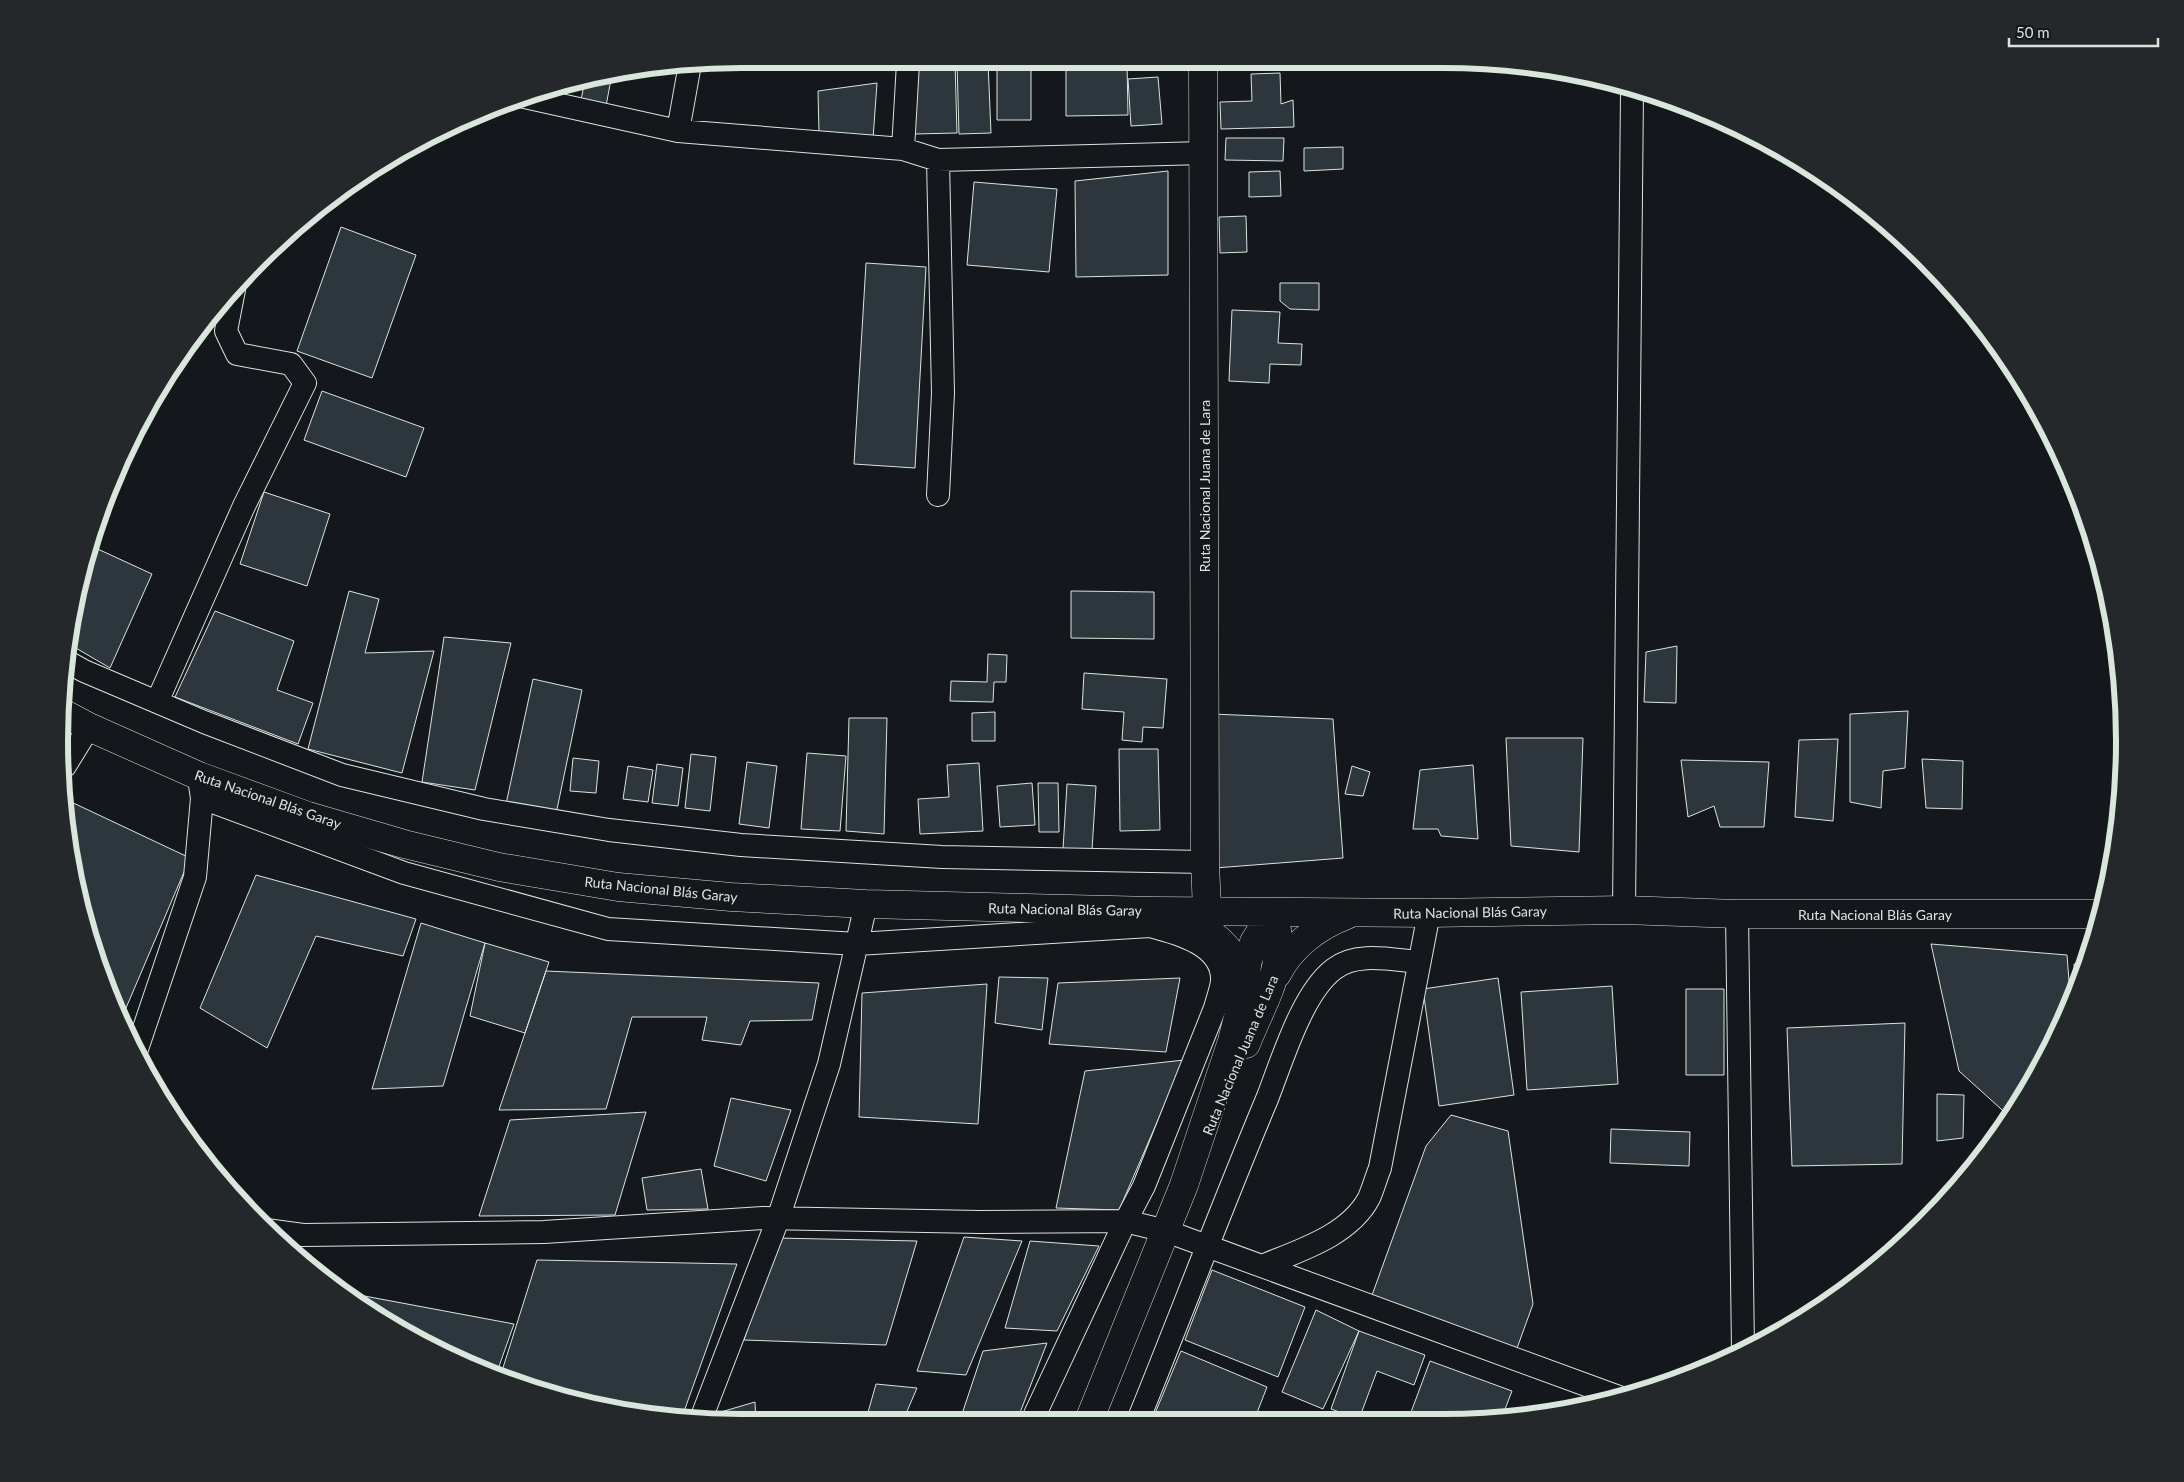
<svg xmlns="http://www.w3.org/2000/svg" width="2184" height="1482" font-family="Lato,sans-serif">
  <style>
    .building { fill: #2c363c; stroke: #d8e6dc }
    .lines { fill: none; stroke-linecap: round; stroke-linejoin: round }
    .minor-casing { stroke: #d8e6dc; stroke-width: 24 }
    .highway-casing { stroke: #d8e6dc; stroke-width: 29 }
    .minor { stroke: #14181c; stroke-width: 22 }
    .highway { stroke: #14181c; stroke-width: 28 }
    .labels { text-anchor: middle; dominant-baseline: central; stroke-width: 4; stroke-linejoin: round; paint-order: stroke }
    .street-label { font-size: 14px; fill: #d8e6dc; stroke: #14181c }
    .rim { fill: none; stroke: #d8e6dc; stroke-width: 6 }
  </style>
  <rect width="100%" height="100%" fill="#14181c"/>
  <!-- building -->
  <path class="building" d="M1127 61 1128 115 1066 116V62Z
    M955 62 957 133 915 134 913 63Z
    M988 62 991 133 959 134 957 63Z
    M997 62H1031V120H997Z
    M874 63 873 66 786 65V64Z
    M1280 73 1281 104 1293 100 1294 127 1221 129 1220 102 1252 101 1251 74Z
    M612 74 606 106 581 100 585 80Z
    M1158 77 1162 124 1131 126 1128 79Z
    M877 83 873 139 819 133 818 91Z
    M1226 138H1284L1283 161 1225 160Z
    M1343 147V169L1304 171V148Z
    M1168 171V275L1076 277 1075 181Z
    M1280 171 1281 196 1249 197V172Z
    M974 182 1057 189 1049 272 967 265Z
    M1246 216 1247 252 1220 253 1219 217Z
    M341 227 416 255 372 378 297 351Z
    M866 263 926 267 915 468 854 464Z
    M1280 283H1319V310L1290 309 1280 301Z
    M1232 310 1280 312 1278 343 1302 344 1301 365 1270 364 1269 383 1229 381Z
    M322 391 424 428 406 477 304 440Z
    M264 492 330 514 307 586 240 564Z
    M89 545 152 574 110 668 69 644 82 565Z
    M349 591 379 599 365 653 434 651 402 773 308 749Z
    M1071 591 1154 592V639L1071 638Z
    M215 611 294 641 277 690 313 703 298 744 175 697Z
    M444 637 511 643 475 790 422 782Z
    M1677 646 1676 703 1644 702 1646 652Z
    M988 654 1007 655 1006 682H994L993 702 950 701 951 681 987 682Z
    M1084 673 1167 679 1163 728 1143 727 1142 742 1122 740 1124 712 1082 709Z
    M533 679 582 690 556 814 506 804Z
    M1908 711 1905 768 1883 771 1881 808 1850 802V714Z
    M995 712V741H972V713Z
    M1212 714 1333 719 1343 858 1215 868Z
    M849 718H887L884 834 846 831Z
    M1506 738H1583L1579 852 1511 846Z
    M1838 739 1833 821 1795 817 1799 740Z
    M1119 749H1158L1160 830 1120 831Z
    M807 753 846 756 840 831 801 829Z
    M691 754 716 757 710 811 685 808Z
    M573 758 599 761 596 793 570 791Z
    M1922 759 1963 761 1962 809 1926 808Z
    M1681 760 1769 762 1764 827H1720L1714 806 1688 817Z
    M747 762 777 766 769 828 739 824Z
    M979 763 983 831 920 834 918 799 949 797 947 765Z
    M657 764 683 768 678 806 652 803Z
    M1473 765 1478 839 1441 836 1438 829H1413L1420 770Z
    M628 766 653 770 648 802 623 799Z
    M1352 766 1370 772 1363 796 1345 794Z
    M1032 783 1035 825 1000 827 997 786Z
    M1038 783H1058L1059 832H1039Z
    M1067 784 1096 786 1092 850 1063 849Z
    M67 800 190 858 126 1008 114 1001 95 961 72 874Z
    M256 875 416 919 403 956 316 936 267 1048 200 1008Z
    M421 923 485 943 443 1086 372 1089Z
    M485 943 549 962 525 1033 470 1016Z
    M1931 944 2067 955 2071 1007 2011 1118 1959 1071Z
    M2085 963 2076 995 2074 964Z
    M546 971 819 983 812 1020 750 1021 741 1045 702 1040 707 1017H632L606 1109 499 1110Z
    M999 977 1048 978 1042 1030 995 1023Z
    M1180 978 1166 1052 1049 1044 1058 983Z
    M1498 978 1514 1095 1439 1106 1423 989Z
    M987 984 978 1124 859 1117 862 993Z
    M1612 986 1618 1084 1527 1090 1521 992Z
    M1686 989H1724V1075H1686Z
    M1905 1023 1902 1164 1792 1166 1787 1028Z
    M1184 1060 1119 1210 1056 1208 1085 1071Z
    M1937 1094 1964 1095 1963 1138 1937 1141Z
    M731 1098 791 1110 766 1181 714 1166Z
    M646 1112 615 1215 479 1216 510 1120Z
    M1451 1115 1508 1131 1533 1304 1516 1351 1371 1298 1426 1146Z
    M1611 1129 1690 1132 1689 1166 1610 1163Z
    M701 1169 708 1209 647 1210 642 1178Z
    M964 1237 1022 1241 966 1375 917 1371Z
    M777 1238 917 1241 886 1345 744 1340Z
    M1030 1241 1099 1246 1057 1331 1005 1328Z
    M537 1260 737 1264 682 1417 608 1410 501 1374Z
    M1212 1270 1305 1307 1278 1377 1185 1340Z
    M343 1292 514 1324 497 1372 439 1353Z
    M1316 1310 1359 1331 1323 1409 1282 1392Z
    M1359 1331 1425 1355 1414 1385 1377 1371 1359 1419 1331 1409Z
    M1047 1343 1016 1423H959L983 1351Z
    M1181 1351 1267 1387 1253 1423H1151Z
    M1430 1361 1512 1391 1502 1417 1443 1423H1407Z
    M876 1384 917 1388 902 1423H865Z
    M755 1402 756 1423 711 1420 714 1414Z"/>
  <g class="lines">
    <defs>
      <path id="minor" d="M908 63 903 149 938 160 1204 153
        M520 96 678 131 903 149
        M678 131 690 64
        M938 495 943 393 938 160
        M66 661 84 671 204 722 342 775 484 809 609 830 741 845 942 857 1205 862
        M157 702 244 506 305 383 291 364 237 354 226 331 234 290
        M65 766 89 727
        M202 798 404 873 608 929 857 944 1150 926C1177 933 1224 945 1222 981 1221 990 1217 1000 1215 1008L1144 1186 1123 1226 1031 1423
        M1624 910 1632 91
        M1737 914 1743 1350
        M136 1052 195 877 202 798 200 785
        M266 1230 303 1235 544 1232 763 1218 980 1222 1125 1221 1166 1231 1619 1397
        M1262 1266C1298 1251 1349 1236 1369 1198 1373 1189 1376 1178 1380 1168L1429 913
        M701 1419 778 1219 829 1064 866 904
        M1137 1423C1181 1315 1222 1206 1267 1099 1282 1061 1302 993 1334 969 1356 951 1393 960 1419 962"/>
      <path id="highway" d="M1203 61 1205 862 1207 911
        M61 712 89 727 199 776 308 816 404 844 499 867 618 887 731 897 866 904 1154 911 1429 913 1624 910 1737 914H2100
        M1172 917C1211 929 1229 942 1245 979
        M1277 974C1291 946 1318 926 1347 915
        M1246 1044C1265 996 1289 965 1273 912
        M1088 1423 1184 1185 1232 1041 1240 1009 1248 960 1254 942 1273 912"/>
    </defs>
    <!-- minor casing -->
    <use href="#minor" class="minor-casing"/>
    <!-- highway casing -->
    <use href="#highway" class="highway-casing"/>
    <!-- minor -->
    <use href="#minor" class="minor"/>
    <!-- highway -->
    <use href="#highway" class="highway"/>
  </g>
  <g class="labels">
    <!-- street labels -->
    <g class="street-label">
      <text transform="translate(1204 486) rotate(-90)">Ruta Nacional Juana de Lara</text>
      <text transform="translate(268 799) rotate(19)">Ruta Nacional Blás Garay</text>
      <text transform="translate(661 889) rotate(6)">Ruta Nacional Blás Garay</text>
      <text transform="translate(1065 909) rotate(1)">Ruta Nacional Blás Garay</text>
      <text transform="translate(1470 912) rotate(-1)">Ruta Nacional Blás Garay</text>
      <text x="1875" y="914">Ruta Nacional Blás Garay</text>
      <text transform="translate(1240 1055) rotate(-67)">Ruta Nacional Juana de Lara</text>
    </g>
  </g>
  <!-- crop -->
  <path d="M0 0H2184V1482H0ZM741 68H1443A673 673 0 0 1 2116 741V741A673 673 0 0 1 1443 1414H741A673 673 0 0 1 68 741V741A673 673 0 0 1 741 68Z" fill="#24282b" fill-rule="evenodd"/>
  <path class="rim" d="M741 68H1443A673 673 0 0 1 2116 741V741A673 673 0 0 1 1443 1414H741A673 673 0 0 1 68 741V741A673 673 0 0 1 741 68Z"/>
  <!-- scale -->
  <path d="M2009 38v8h149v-8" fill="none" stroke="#d8e6dc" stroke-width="2.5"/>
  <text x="2016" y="38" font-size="15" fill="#d8e6dc" stroke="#14181c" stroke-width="4" paint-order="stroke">50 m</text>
</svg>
